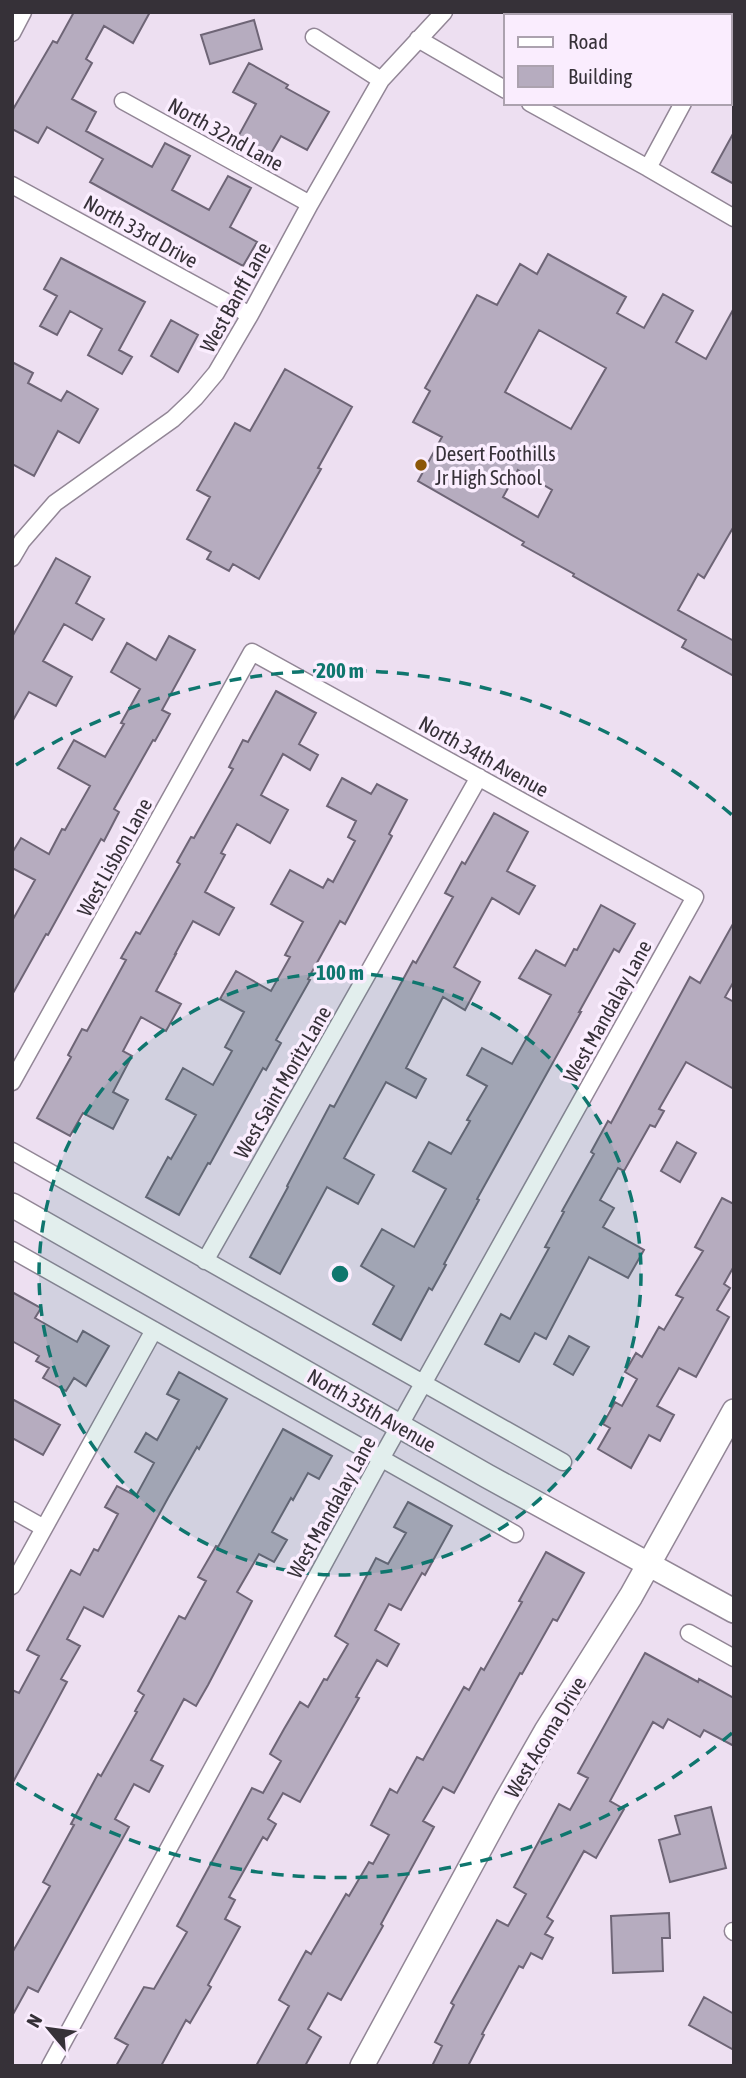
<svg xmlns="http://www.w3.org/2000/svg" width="746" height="2078" font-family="'Asap Condensed',sans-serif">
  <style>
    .building { fill: #b6acbf; stroke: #6e6576; stroke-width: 2; fill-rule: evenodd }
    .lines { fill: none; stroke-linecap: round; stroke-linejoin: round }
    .street-casing { stroke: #928696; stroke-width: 19 }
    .secondary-casing { stroke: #928696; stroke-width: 26 }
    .street { stroke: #fff; stroke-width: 16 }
    .secondary { stroke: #fff; stroke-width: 23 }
    .ring { fill: none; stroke: #0f766e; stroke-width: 3.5; stroke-dasharray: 12 9 }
    .poi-dot { fill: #8c5707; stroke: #faedfe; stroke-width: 2.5 }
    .labels { text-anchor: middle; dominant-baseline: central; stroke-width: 7; stroke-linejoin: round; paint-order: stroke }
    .street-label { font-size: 21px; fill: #363138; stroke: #faedfe }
    .poi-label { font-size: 21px; fill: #363138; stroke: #faedfe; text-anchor: start }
    .centre { fill: #0f766e; stroke: #faedfe; stroke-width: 3.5 }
    .ring-label { font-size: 21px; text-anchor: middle; font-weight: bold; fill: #0f766e; stroke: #faedfe; stroke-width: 7; stroke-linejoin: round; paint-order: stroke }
  </style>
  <rect width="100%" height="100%" fill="#eddff1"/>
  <!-- building -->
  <path class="building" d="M74 12H150L133 43 104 26 86 59 92 63 72 99 96 112 86 131 152 167 165 143 190 156 172 190 209 210 228 176 251 188 230 227 257 242 243 266 90 182 103 159 47 127 38 143 12 129V111L53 41 57 43Z
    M254 20 262 49 210 64 201 35Z
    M249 63 288 85 286 88 329 112 307 150 281 136 266 162 234 144 256 104 233 92Z
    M734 132V184L712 172Z
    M548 254 626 297 617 313 644 328 663 294 693 311 676 342 706 359 734 308V526L704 578 698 574 678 610 734 641V676L682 647 686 640 573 576 574 574 522 545 524 542 418 481 442 437 413 422 430 391 425 388 477 295 497 305 520 264 537 274ZM539 330 606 368 571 429 505 392ZM518 470 552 490 538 517 503 497Z
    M61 258 145 302 119 350 132 357 122 374 88 355 102 329 70 311 57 335 40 326 57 296 44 289Z
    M171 320 198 335 178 372 151 356Z
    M12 362 33 373 28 383 61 401 67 391 98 409 79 443 58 431 34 476 12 464Z
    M285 369 352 407 318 468 321 469 259 579 233 564 229 571 207 559 211 552 187 539 210 497 197 490 235 423 250 431Z
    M56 558 90 577 76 603 104 619 92 640 64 624 43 661 72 677 56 706 29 692 12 722V637Z
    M169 636 195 650 162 710 170 714 155 741 153 740 114 809 119 812 104 841 101 839 48 935 46 934 12 995V921L35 880 12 868V853L21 838 49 854 62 829 65 830 90 786 58 768 74 740 105 757 124 724 121 723 140 689 111 672 127 643 156 660Z
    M276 691 316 713 299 744 318 755 310 770 283 754 261 795 288 810 270 843 237 824 221 853 225 855 205 892 234 908 219 935 193 921 175 954H176L156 991 181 1004 166 1031 141 1017 123 1051 132 1056 113 1092 128 1100 113 1129 83 1113 70 1136 37 1118 71 1057 68 1055 82 1029 87 1031 126 960 121 958 136 932 140 934 180 864 177 862 191 837 194 838 233 769 229 767 243 740 248 742Z
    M342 778 371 794 377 784 407 800 389 834 392 836 345 924 340 921 308 979 310 980 276 1040 281 1043 266 1070 263 1068 210 1164 208 1163 179 1215 146 1197 168 1157 171 1159 196 1115 166 1099 183 1068 213 1085 232 1051 225 1047 244 1012 220 999 236 971 271 991 290 957 285 955 303 922 271 904 290 870 323 888 328 879 333 882 355 841 348 837 356 821 327 806Z
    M494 813 528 832 507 871 535 886 519 914 492 898 454 967 480 982 465 1010 443 997 406 1068 426 1079 416 1098 386 1082 344 1158 374 1175 358 1204 327 1187 280 1274 250 1257 288 1187 287 1186 330 1105 334 1107 413 961 416 963 453 897 445 893 462 862 465 864Z
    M601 905 635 924 619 952 614 949 579 1012H581L477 1199 479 1200 444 1264 446 1265 432 1290 429 1288 401 1340 373 1324 394 1286 361 1266 382 1229 414 1247 446 1189 413 1171 429 1142 451 1154 470 1121 467 1120 487 1086 467 1075 482 1048 512 1064 551 995 519 978 536 950 565 966 574 949 577 950Z
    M734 922V981L725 997 734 1002V1089L686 1062 659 1109 664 1111 655 1127 650 1125 624 1171 618 1168 600 1200 614 1208 603 1227 644 1250 628 1278 589 1257 546 1339 535 1333 519 1362 485 1344 501 1314 510 1319 549 1248 545 1247 564 1212 562 1211 594 1154 591 1152 608 1121 611 1123 690 977 700 983Z
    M677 1142 696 1153 680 1182 661 1171Z
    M722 1198 734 1204V1266L724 1284 730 1288 717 1310 729 1317 696 1377 679 1368 657 1406 674 1415 660 1441 649 1435 631 1468 598 1449 610 1428 603 1424 615 1402 622 1406 637 1379 625 1372 636 1353 642 1357 659 1327 664 1330 683 1298 676 1295 703 1251 695 1247Z
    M12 1292 41 1308 35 1318 77 1342 83 1331 109 1346 86 1386 74 1378 66 1391 43 1378 49 1368 36 1361 39 1356 12 1341Z
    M569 1336 589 1347 573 1375 554 1364Z
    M179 1372 227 1399 199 1449 197 1447 168 1498 103 1617 84 1607 67 1639 80 1646 61 1679 67 1682 12 1784V1690L19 1693 39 1656 27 1650 71 1570 80 1575 94 1549 98 1551 118 1514 105 1507 117 1486 136 1496 154 1463 135 1452 146 1433 157 1440 179 1400 167 1394Z
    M12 1399 60 1425 43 1455 12 1438Z
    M283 1429 332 1456 319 1479 308 1473 293 1500 291 1498 272 1532 287 1540 274 1562 259 1554 237 1592 252 1601 208 1685 196 1706 184 1699 164 1736 151 1760 163 1766 149 1792 134 1784 115 1819 129 1827 38 1992 28 1987 12 2016V1953L50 1886 43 1882 74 1825 71 1824 98 1774 101 1776 137 1712 135 1711 144 1695 138 1691 179 1616 185 1619 206 1581 198 1577 216 1546 218 1547Z
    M408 1502 452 1526 425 1575 422 1573 401 1610 389 1604 375 1630 399 1644 387 1666 377 1660 356 1697 359 1698 300 1802 283 1793 268 1819 276 1824 267 1840 263 1837 229 1897 235 1900 225 1919 240 1927 208 1985 211 1987 190 2023 186 2020 161 2066H116L128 2045 115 2038 144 1987 154 1989 187 1932 177 1926 252 1788 263 1793 281 1761 270 1754 284 1729 300 1702 308 1707 324 1679 327 1680 348 1644 335 1636 376 1558 388 1564 406 1533 394 1527Z
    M546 1552 584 1573 557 1621 553 1619 522 1674 520 1673 454 1793 443 1787 423 1821 434 1827 381 1924 383 1926 341 2000 328 1993 308 2029 321 2037 305 2066H256L289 2006 279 2000 306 1951 311 1954 346 1894 349 1896 369 1862 373 1864 389 1835 371 1825 390 1789 397 1793 417 1757 423 1760 464 1687 469 1690 481 1668 484 1670 522 1602 519 1601Z
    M645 1653 698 1682 699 1679 734 1698V1746L704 1730 700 1737 668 1719 663 1728 653 1722 610 1801 624 1809 596 1858 584 1851 547 1917 553 1921 545 1934 553 1938 542 1959 531 1953 523 1968 519 1966 482 2034 484 2035 468 2066H432L442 2046 435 2042 454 2005 451 2003 497 1920 508 1926 526 1894 514 1887 559 1804 570 1810 588 1778 578 1773Z
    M711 1807 726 1868 670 1882 659 1840 680 1834 675 1816Z
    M669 1913 670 1938H662L663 1971 613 1973 611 1916Z
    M704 1997 734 2014V2050L689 2025Z"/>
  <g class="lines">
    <defs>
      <path id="street" d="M730 17 733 12
        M12 33 23 12
        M314 37 381 80
        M418 39 506 90
        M123 101 310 204
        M530 103 648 168 734 218
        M648 168 683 103
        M12 185 250 315
        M12 558 22 541 55 503 173 419 195 398 216 373 250 315 310 204 381 80 444 12
        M12 1082 252 652 695 897 382 1457 50 2066
        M12 1151 563 1462
        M12 1250 515 1534
        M205 1261 479 777
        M12 1510 44 1528
        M12 1586 154 1330
        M689 1633 734 1658
        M733 1931 734 1932"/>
      <path id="secondary" d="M12 1205 487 1476 734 1611
        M362 2066 506 1801 546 1731 631 1596 734 1411"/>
    </defs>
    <!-- street casing -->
    <use href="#street" class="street-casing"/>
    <!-- secondary casing -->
    <use href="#secondary" class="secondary-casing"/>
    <!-- street -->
    <use href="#street" class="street"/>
    <!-- secondary -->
    <use href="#secondary" class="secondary"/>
  </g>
  <!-- distance rings -->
  <circle cx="340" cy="1274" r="301" fill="#0f766e" fill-opacity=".12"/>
  <g class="ring">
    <circle cx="340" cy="1274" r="301"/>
    <path d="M732 1733A603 603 0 0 1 16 1783M16 765A603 603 0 0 1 732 815"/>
  </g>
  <!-- markers -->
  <circle class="poi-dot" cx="421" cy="465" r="7"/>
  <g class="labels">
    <!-- street labels -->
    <g class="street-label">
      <text transform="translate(226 134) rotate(29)">North 32nd Lane</text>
      <text transform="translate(141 231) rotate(29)">North 33rd Drive</text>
      <text transform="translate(235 297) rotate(-61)">West Banff Lane</text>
      <text transform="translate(484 756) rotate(29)">North 34th Avenue</text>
      <text transform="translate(114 857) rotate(-61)">West Lisbon Lane</text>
      <text transform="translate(607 1011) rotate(-61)">West Mandalay Lane</text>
      <text transform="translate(282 1082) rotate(-60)">West Saint Moritz Lane</text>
      <text transform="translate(372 1410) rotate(30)">North 35th Avenue</text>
      <text transform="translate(331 1507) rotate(-61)">West Mandalay Lane</text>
      <text transform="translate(545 1737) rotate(-59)">West Acoma Drive</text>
    </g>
    <!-- poi labels -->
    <g class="poi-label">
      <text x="435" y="453">Desert Foothills<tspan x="435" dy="24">Jr High School</tspan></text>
    </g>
  </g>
  <circle cx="340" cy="1274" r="10" class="centre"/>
  <g class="ring-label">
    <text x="340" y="678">200 m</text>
    <text x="340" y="980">100 m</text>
  </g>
  <!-- border -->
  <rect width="746" height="2078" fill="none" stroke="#363138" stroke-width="28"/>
  <!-- legend -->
  <rect x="504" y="14" width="228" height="91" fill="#faedfe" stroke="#aca2af" stroke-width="2"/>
  <rect x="518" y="37" width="35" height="10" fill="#ffffff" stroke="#aca2af" stroke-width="2"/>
  <text x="568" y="49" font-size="21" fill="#363138">Road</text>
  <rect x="518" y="66" width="35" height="21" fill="#b6acbf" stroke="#aca2af" stroke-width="2"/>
  <text x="568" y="84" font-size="21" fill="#363138">Building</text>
  <!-- north arrow -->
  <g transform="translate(49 2029) rotate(299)" stroke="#faedfe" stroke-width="5" paint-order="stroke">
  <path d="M0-5L12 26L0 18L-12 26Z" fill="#363138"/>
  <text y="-10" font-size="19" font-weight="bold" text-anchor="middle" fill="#363138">N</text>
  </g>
</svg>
